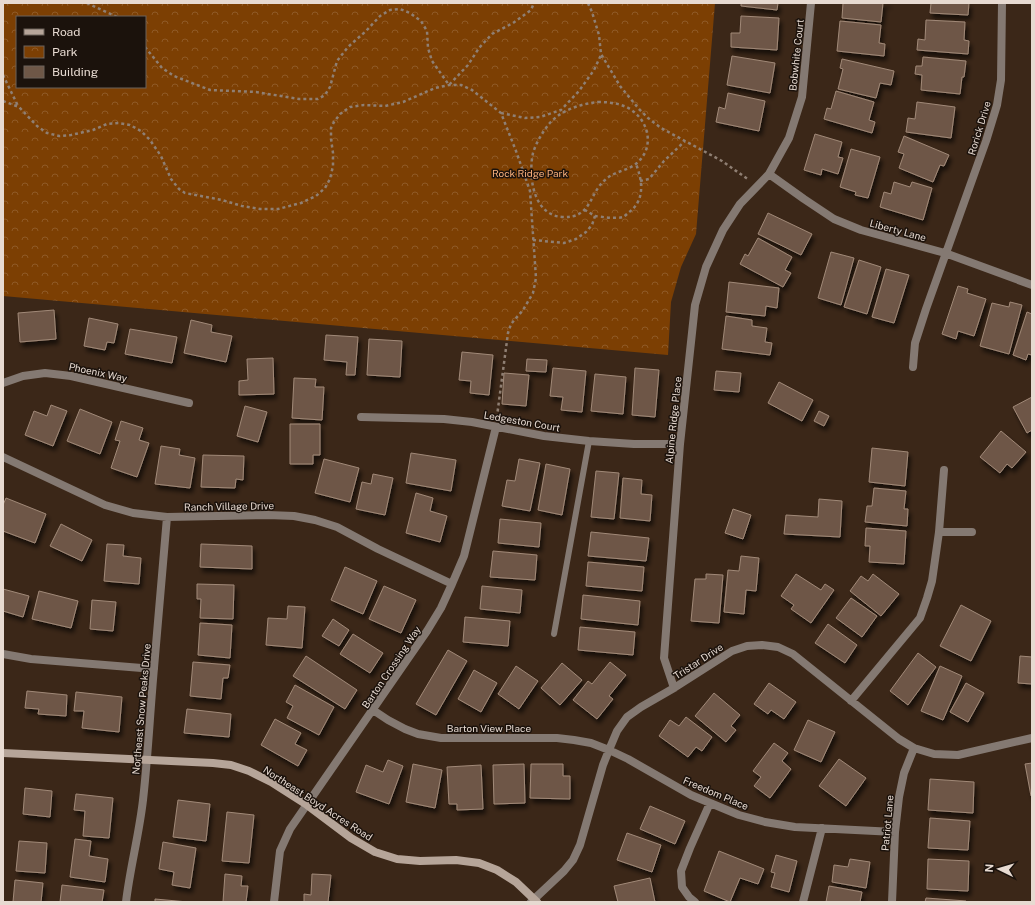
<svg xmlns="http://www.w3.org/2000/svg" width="1035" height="905" font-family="'Public Sans',sans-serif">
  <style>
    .park { fill: url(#park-crowns); fill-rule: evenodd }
    .building { fill: #6e5747; stroke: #a18978; filter: url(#shadow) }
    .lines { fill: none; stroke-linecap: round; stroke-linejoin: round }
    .path { stroke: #8f7f73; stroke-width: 2.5; stroke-dasharray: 3 3; stroke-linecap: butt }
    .lane { stroke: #847972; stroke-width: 6 }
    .street { stroke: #847972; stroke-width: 8 }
    .secondary { stroke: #b6a599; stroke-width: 8 }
    .labels { text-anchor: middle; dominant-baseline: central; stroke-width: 3; stroke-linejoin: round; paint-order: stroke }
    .street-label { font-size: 10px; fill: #e7dad1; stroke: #1b120c }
    .park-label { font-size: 10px; fill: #fab17d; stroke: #1b120c }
  </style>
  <defs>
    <pattern id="park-crowns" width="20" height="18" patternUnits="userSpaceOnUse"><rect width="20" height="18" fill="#7c3f03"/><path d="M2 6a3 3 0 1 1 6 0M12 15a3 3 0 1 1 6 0" fill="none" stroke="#8f5a27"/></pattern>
    <filter id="shadow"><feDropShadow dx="2.5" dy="4.5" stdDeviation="2" flood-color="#0009"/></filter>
  </defs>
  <rect width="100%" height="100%" fill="#3b2718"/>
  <!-- park -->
  <path class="park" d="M3 3H715L696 234 681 267 671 302 668 355 3 296ZM17 17H145V87H17Z"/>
  <!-- building -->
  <path class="building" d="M741 3H778L777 10 741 6Z
    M843 3H889H883L881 22 842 18Z
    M931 3H969L968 15 930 13Z
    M741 16 779 18 777 50 731 47V33H740Z
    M926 20 965 22 964 40 969 41 968 54 917 50 918 39 925 40Z
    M840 21 881 25 879 43 885 44 884 56 837 51Z
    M732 56 775 63 770 93 727 85Z
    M923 57 966 61 964 77H962L960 94 921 90 922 75 915 74 916 66H922Z
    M842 59 894 71 891 85 880 83 876 98 838 89 843 69 840 68Z
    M836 91 874 102 869 120 875 122 872 133 824 119 827 108 831 109Z
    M728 93 765 101 759 131 716 122 719 107 725 109Z
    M917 102 955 107 951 138 906 132 908 118 915 119Z
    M815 134 842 142 838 157 843 158 838 174 822 169 821 175 804 170Z
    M904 136 949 155 944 166 940 165 933 182 899 168 904 154 898 152Z
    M851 149 880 157 868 198 855 195 856 192 840 187Z
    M894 182 910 187 912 182 932 188 923 220 880 207 884 192 891 194Z
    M768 213 812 234 801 255 758 234Z
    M758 238 792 257 785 270 791 273 783 287 740 264 745 254 748 256Z
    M831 252 854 258 841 305 818 298Z
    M859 260 881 267 867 314 844 307Z
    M886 269 909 275 894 323 872 317Z
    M729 282 779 288 777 308 766 306 765 316 726 312Z
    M958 286 968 289 967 293 986 299 974 336 958 331 956 339 942 334Z
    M1010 302 1022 305 1009 354 980 346 992 303 1009 307Z
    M54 310 56 339 20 342 18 313Z
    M1027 312 1032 314V355L1028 354 1026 360 1013 355Z
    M726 316 752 320V326L767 328 765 342 772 343 770 355 722 349Z
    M89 318 118 324 114 343 107 342 105 350 84 346Z
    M191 320 212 325 211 332 232 336 226 362 184 353Z
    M130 329 177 337 172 363 125 354Z
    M326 335 358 337 355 375H346L347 362 324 360Z
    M369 339 402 341 400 377 367 375Z
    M462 352 493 355 489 395 470 393 471 381 459 380Z
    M273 358 274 394 239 395V381L248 380 247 359Z
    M527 359 547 360 546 372 526 371Z
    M553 368 586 371 582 412 561 410 563 397 550 396Z
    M635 368 659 370 655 417 632 415Z
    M716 371 741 373 739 392 714 390Z
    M504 373 529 375 526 406 502 404Z
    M595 374 626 377 623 414 591 411Z
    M294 378 316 379 315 387H324L322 420 292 418Z
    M779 382 813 400 802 421 768 403Z
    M1032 397V430L1027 433 1013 407Z
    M51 405 67 411 53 446 25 435 34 411 47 416Z
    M245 406 267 412 258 442 237 436Z
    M80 409 112 422 100 454 67 441Z
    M819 411 829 416 824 426 814 421Z
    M121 421 143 428 139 440 149 443 137 477 111 468 120 441 115 440Z
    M290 424H320V455H313V464H290Z
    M1001 431 1026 452 1012 468 1007 464 1000 473 980 457Z
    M161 446 180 449 179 455 195 458 190 488 155 484Z
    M872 448 908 452 905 486 869 482Z
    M411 453 456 460 451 491 406 483Z
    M203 455 244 456 243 480 236 479 235 488 201 487Z
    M324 459 359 468 350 502 315 493Z
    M519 459 540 463 530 511 502 506 507 480 515 481Z
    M546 464 570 469 562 515 538 510Z
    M596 471 619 473 614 519 591 517Z
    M373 474 393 478 385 515 356 509 362 482 371 484Z
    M623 478 642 480 641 494 652 495 650 521 620 518Z
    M874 488 906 491 904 509H908L907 526 865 522 867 506H872Z
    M416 493 433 498 430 511 447 516 440 542 406 533Z
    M6 498 46 514 35 543 3 531V505Z
    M819 499 842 501 840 537 784 534 786 515 818 517Z
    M733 509 751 515 743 539 725 533Z
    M500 519 541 523 539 547 498 543Z
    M61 524 92 540 82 561 50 546Z
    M866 528 906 531 904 564 869 562 870 546H865Z
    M591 532 649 538 646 561 588 556Z
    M107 544 124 545 123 556 141 558 139 584 104 581Z
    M201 544 252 546V569L200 567Z
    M493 551 537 555 535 580 490 577Z
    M741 556 759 558 756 591 746 590 744 614 724 612 728 570 739 571Z
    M588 562 644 567 642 591 586 586Z
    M345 567 377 581 363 614 331 600Z
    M706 574 723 575 719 623 691 621 695 579H706Z
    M796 574 821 590 825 584 834 590 811 623 791 609 794 605 781 596Z
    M873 574 899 594 881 616 850 591 861 576 868 581Z
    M197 584 234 585 233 619 200 618 201 599H197Z
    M384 586 416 600 401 633 369 619Z
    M482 586 522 590 520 613 480 609Z
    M3 589 29 596 23 617 3 611Z
    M39 591 78 601 71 628 32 619Z
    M583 595 640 601 638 625 581 619Z
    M851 598 877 616 862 637 836 618Z
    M92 600 116 602 113 631 90 629Z
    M961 605 991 621 971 661 940 646Z
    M288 606 305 607 302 648 266 645 268 618 287 619Z
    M465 617 510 621 508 646 463 642Z
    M333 619 349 630 339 646 322 636Z
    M200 623 232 625 230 658 198 655Z
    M828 624 857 645 845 663 815 643Z
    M580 627 635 632 633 655 578 650Z
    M353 634 383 653 370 673 340 654Z
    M448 650 467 661 436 715 416 704Z
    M918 653 936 667 908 705 890 691Z
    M306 656 357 690 345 709 293 676Z
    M1020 656 1032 657V684L1018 683Z
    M193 662 230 665 228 678H223L221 699 190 696Z
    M610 662 626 675 609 696 613 699 597 719 573 700 588 681 592 684Z
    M562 663 582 680 560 705 541 688Z
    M516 666 538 681 519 709 498 694Z
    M940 666 962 676 943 720 921 711Z
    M474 670 497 683 481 712 458 699Z
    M769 683 796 702 784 719 771 710 768 714 754 704Z
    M966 683 984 693 968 722 950 712Z
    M295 685 334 707 319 735 287 718 293 706 286 702Z
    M27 691 67 695 66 716 38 714 39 709 25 708Z
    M76 692 122 697 119 732 82 728 84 711H74Z
    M714 693 740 715 731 726 736 730 726 742 695 716Z
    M187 709 231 714 229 737 184 733Z
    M686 717 712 737 702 751 696 747 688 757 659 736 670 720 679 726Z
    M275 719 301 733 295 744 307 750 298 766 261 745Z
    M808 720 835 732 821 762 794 750Z
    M774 743 788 753 782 761 791 769 770 798 754 786 761 777 753 771Z
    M839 759 866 778 846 806 819 786Z
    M388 760 403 766 389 804 356 792 366 765 383 772Z
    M1032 763V795L1031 796 1025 764Z
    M413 764 442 770 435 808 406 802Z
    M524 764 525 803 494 804 493 765Z
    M531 764H563V776H570V799L530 798Z
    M481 765 483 809 457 810V804H449L447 767Z
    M930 779 974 782 973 813 928 810Z
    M25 788 52 791 50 817 23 814Z
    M76 794 113 798 109 838 83 836 85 811 74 810Z
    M178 800 210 804 206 841 173 837Z
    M650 806 685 821 675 844 640 829Z
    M227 812 254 815 249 863 222 861Z
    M930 818 970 821 968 850 928 848Z
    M627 833 661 845 652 872 617 860Z
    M75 839 91 841 89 856 108 859 105 882 70 877Z
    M19 841 47 843 45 873 16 871Z
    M163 842 196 848 190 888 172 885 174 872 159 869Z
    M719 851 764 869 758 884 740 878 730 902 704 891Z
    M776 855 797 861 789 892 771 887 775 873 771 872Z
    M850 859 870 862 866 888 832 882 834 865 848 867Z
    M928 859 969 861 968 891 927 889Z
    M225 874 242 876 241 886H248L246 902H223Z
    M312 874 331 875 328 902H304V894L311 895Z
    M650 878 655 902H618L614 886Z
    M15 880 43 883 41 902H13Z
    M62 885 104 890 102 902H60Z
    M829 886 862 892 860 902H826Z
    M926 898 966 901V902H925Z
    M155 899 188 902H155Z"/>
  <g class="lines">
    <!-- path -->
    <path class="path" d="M87 3 117 17
      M588 3 592 12 599 35 601 54 620 86 639 109 648 118 661 128 722 161 749 180
      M145 47 162 68 174 76 210 90 256 92 299 99H318L325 95 330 87 337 61 348 47 366 31 380 16 390 10 400 9 410 13 421 21 427 31 428 48 432 61 449 85 468 65 479 48 492 34 513 23 531 10 534 3
      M3 75 18 106
      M3 101 19 107 37 126 47 133 59 136 71 135 93 130 107 124 119 123 130 125 141 131 150 140 161 156 171 179 179 189 185 193 222 200 242 206 260 209H278L301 203 316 196 325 188 330 179 333 166V153L331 139V128L334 122 340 114 350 107 364 105 385 106 403 102 435 88 449 85H461L472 90 501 113 516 151 530 191 536 278 533 293 523 310 511 324 508 333 497 416
      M598 102C608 102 620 103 630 109 649 121 655 147 637 163 628 171 614 171 605 180 589 193 592 219 562 217 533 215 528 176 533 153 536 143 542 133 549 124 561 110 580 104 598 102Z
      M501 113 525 118 540 117 561 110 579 91 594 70 601 55
      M640 181 649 179 664 161 685 141
      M595 216C602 217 617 219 623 217 625 216 627 214 628 213 645 201 643 182 636 164
      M533 240 564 243 576 239 586 232 592 225 595 216 585 210"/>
    <!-- lane -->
    <path class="lane" d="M554 634 589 441"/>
    <!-- street -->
    <path class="street" d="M769 174 804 199 834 219 861 230 945 253 1032 285
      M913 367 915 343 926 309 986 141 997 105 1001 80 1002 3
      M3 383 23 376 45 373 71 376 189 403
      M361 417 444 419 472 422 544 436 589 441 634 444H680
      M3 457 105 505 133 513 167 517 268 515 294 516 315 520 337 527 378 549 452 584
      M939 532H972
      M3 654 31 659 154 669
      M674 688 664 658 680 444 695 305 706 267 723 230 740 204 769 174 789 138 802 97 811 3
      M851 701 920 618 927 598 932 581 939 532 944 470
      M373 710 388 720 405 729 418 734 441 738H557L574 740 591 743 609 750 628 759 691 795 739 815 765 822 795 827 895 832
      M126 902C130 868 139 835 143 800 148 756 150 712 154 668 158 617 163 567 167 517
      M274 902 280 851 290 829 427 631 441 608 452 584 464 556 496 427
      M531 902 564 871 573 860 580 845 603 765 609 750 617 731 627 717 641 707 674 688 732 651 747 646 762 645 778 647 793 654 899 739 914 748 934 754 958 755 1032 738
      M695 902 689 897 682 887 681 871 690 848 710 803
      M803 902 822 828
      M892 902 895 832 899 797 904 773 914 748"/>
    <!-- secondary -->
    <path class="secondary" d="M3 753 213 763 231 765 249 771 271 782 307 805 351 838 375 852 397 859 420 861 456 860 479 863 497 870 516 882 537 902"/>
  </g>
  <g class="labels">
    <!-- street labels -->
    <g class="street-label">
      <text transform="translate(796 55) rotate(-84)">Bobwhite Court</text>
      <text transform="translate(979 128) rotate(-73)">Rorick Drive</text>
      <text transform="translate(898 230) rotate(15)">Liberty Lane</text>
      <text transform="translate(98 372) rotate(12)">Phoenix Way</text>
      <text transform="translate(673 420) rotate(-84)">Alpine Ridge Place</text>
      <text transform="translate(522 421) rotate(10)">Ledgeston Court</text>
      <text transform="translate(229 506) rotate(-1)">Ranch Village Drive</text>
      <text transform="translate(698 661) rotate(-33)">Tristar Drive</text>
      <text transform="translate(391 667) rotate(-56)">Barton Crossing Way</text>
      <text transform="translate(141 709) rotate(-85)">Northeast Snow Peaks Drive</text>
      <text x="489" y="728">Barton View Place</text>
      <text transform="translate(716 793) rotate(23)">Freedom Place</text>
      <text transform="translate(318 803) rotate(33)">Northeast Boyd Acres Road</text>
      <text transform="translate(887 823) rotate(-85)">Patriot Lane</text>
    </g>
    <!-- park labels -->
    <g class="park-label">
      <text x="530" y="173">Rock Ridge Park</text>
    </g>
  </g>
  <!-- border -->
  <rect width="1035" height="905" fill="none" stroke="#e7dad1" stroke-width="8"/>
  <!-- legend -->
  <rect x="16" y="16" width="130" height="72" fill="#1b120c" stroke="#6d625b"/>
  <rect x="24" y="29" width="20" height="6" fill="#b6a599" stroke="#6d625b"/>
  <text x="52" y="36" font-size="12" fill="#e7dad1">Road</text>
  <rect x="24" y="46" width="20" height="12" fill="url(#park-crowns)" stroke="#6d625b"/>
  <text x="52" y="56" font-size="12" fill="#e7dad1">Park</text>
  <rect x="24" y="66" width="20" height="12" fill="#6e5747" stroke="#6d625b"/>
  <text x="52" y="76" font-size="12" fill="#e7dad1">Building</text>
  <!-- north arrow -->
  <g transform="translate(999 869) rotate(275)" stroke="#1b120c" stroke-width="3" paint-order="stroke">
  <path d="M0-3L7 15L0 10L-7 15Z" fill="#e7dad1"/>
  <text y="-6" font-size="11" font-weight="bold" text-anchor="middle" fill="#e7dad1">N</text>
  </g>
</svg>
